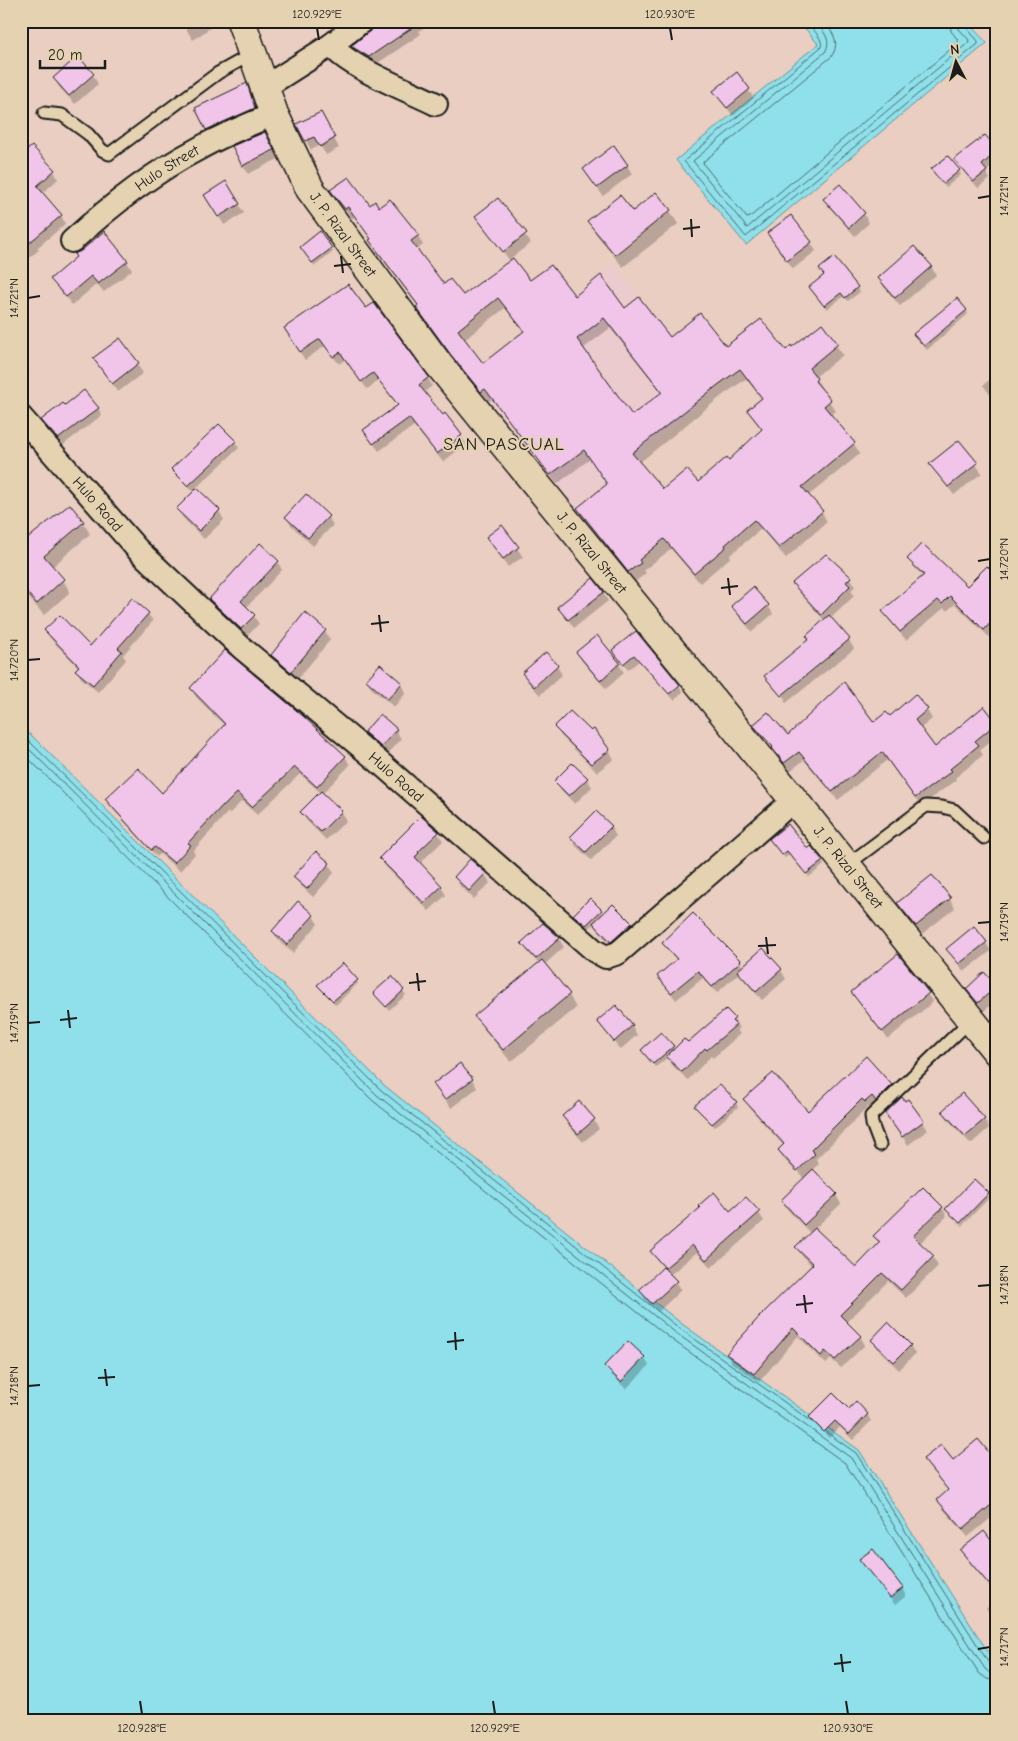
<svg xmlns="http://www.w3.org/2000/svg" width="1018" height="1741" font-family="'Comic Neue',sans-serif">
  <style>
    .built { fill: #ebcbcd }
    .water { fill: #8fe0ea; stroke: #619298 }
    .shadow { fill: #0003; fill-rule: evenodd }
    .lines { fill: none; stroke-linecap: round; stroke-linejoin: round }
    .shore { stroke: #4a6a6e; stroke-width: 1 }
    .building { fill: #f1c4e9; stroke: #1c1c1c; fill-rule: evenodd }
    .lane-casing { stroke: #1c1c1c; stroke-width: 15 }
    .street-casing { stroke: #1c1c1c; stroke-width: 26 }
    .secondary-casing { stroke: #1c1c1c; stroke-width: 31 }
    .lane { stroke: #e5d2b0; stroke-width: 11 }
    .street { stroke: #e5d2b0; stroke-width: 22 }
    .secondary { stroke: #e5d2b0; stroke-width: 28 }
    .ticks { fill: none; stroke: #1c1c1c; stroke-width: 2 }
    .labels { text-anchor: middle; dominant-baseline: central; stroke-width: 4; stroke-linejoin: round; paint-order: stroke }
    .street-label { font-size: 15px; fill: #1c1c1c; stroke: #e5d2b0 }
    .quarter-label { font-size: 18px; letter-spacing: 1px; fill: #1c1c1c; stroke: #e5d2b0 }
    .neatline { fill: none; stroke: #1c1c1c; stroke-width: 2 }
    .ticks-label { font-size: 12px; text-anchor: middle; fill: #1c1c1c }
  </style>
  <rect width="100%" height="100%" fill="#e9cec1"/>
  <filter id="ink" filterUnits="userSpaceOnUse"><feTurbulence type="fractalNoise" baseFrequency=".02" numOctaves="2"/><feDisplacementMap in="SourceGraphic" scale="10" xChannelSelector="R" yChannelSelector="G"/><feConvolveMatrix kernelMatrix="1 2 1 2 8 2 1 2 1" color-interpolation-filters="sRGB"/></filter>
  <g filter="url(#ink)">
    <!-- built -->
    <path class="built" d="M614 264 716 390 575 508 484 393 534 356 520 334Z"/>
    <!-- water -->
    <path class="water" d="M799 21H970L968 23 987 43 746 245 676 160 818 44Z
      M21 727 33 737 385 1086 682 1324 859 1450 997 1666V1720H21Z"/>
    <!-- shadow -->
    <path class="shadow" d="M181 21H220L193 40Z
      M376 21H434L419 31 421 34 375 65 358 55 353 46 371 32 375 26Z
      M78 58 93 75 98 84 75 104 59 87 54 78Z
      M736 74 754 98 733 116 714 91Z
      M246 85 251 93 259 117 212 138 207 129Z
      M326 123 339 148 326 155 320 145 311 150 298 125Z
      M270 142 278 159 248 174 243 165Z
      M997 150V161L986 172 990 179 978 188 956 160Z
      M21 157 54 171 58 179 42 194 61 215 65 224 37 248 39 250 21 264Z
      M627 165 632 174 603 196 584 169Z
      M959 171 961 175 946 187 935 174Z
      M226 183 244 213 224 225 206 195Z
      M840 186 864 214 869 223 855 236 830 208 825 199Z
      M332 190 379 209 418 236 423 245 417 250 444 286 463 296 510 261 477 217 498 200 531 243 511 258 530 282 574 297 625 310 670 339 726 347 785 351 792 348 821 325 843 355 815 377 822 389 821 390 836 411 830 415 854 444 860 454 808 496 822 512 827 522 786 558 761 529 730 555 731 557 700 583 671 549 644 570 646 573 635 582 585 518 579 508 608 484 590 459 557 484 492 399 488 402 459 366 423 317 417 307 418 306 376 251 370 241 372 240 355 216 352 219ZM505 308 525 333 483 365 464 340ZM610 328 662 393 632 416 583 349ZM746 379 762 399 749 410 763 430 729 461 698 484 663 491 639 463 723 395Z
      M656 193 670 211 678 224 623 267 596 234 589 221 632 212Z
      M768 233 811 243 816 251 793 269Z
      M331 248 333 252 315 266 303 251Z
      M834 259 860 292 848 301 844 296 827 309 813 291 825 276Z
      M127 262 132 270 104 292 97 284 72 305 52 279Z
      M931 266 936 275 900 306 884 287 879 279Z
      M366 310 428 378 432 386 423 393 461 436 466 444 443 462 414 426 379 451 370 439 399 407 379 381 367 389 346 359 339 364 325 346 305 360 290 336Z
      M966 310 968 314 927 350 917 338Z
      M120 340 143 373 118 392 95 359Z
      M21 362 29 374 21 381Z
      M997 374V404L983 385Z
      M98 408 102 415 63 445 43 420Z
      M219 426 235 442 239 448 196 488 219 511 224 520 204 539 183 518 178 509 194 493 177 475 173 469Z
      M959 442 982 473 954 495 930 464Z
      M286 517H328L333 525 313 546 291 525Z
      M83 522 90 534 52 567 63 580 70 592 44 615 23 591 21 592V546Z
      M502 526 523 557 508 567 488 537Z
      M826 556 850 578 855 587 851 590 854 596 830 619 849 640 854 649 786 703 784 701 786 700 772 683H770L766 676 810 640 825 621 799 592 794 584Z
      M909 559 967 588 997 578V630L989 637 955 604 947 611 944 608 906 640 889 620 884 611 924 577 914 567Z
      M278 562 282 570 246 608 254 616 259 624 246 636 215 607 210 599Z
      M603 592 608 601 574 628 559 607Z
      M132 600 148 614 153 621 123 655 126 660 98 692 81 678 77 670 79 668 50 638 46 630 90 648Z
      M768 605 773 614 752 632 738 615 733 606Z
      M325 631 330 640 297 680 277 664 272 655Z
      M636 633 683 692 674 700 639 661 628 670 614 650Z
      M597 637 619 664 624 673 606 689 582 661 577 653Z
      M546 654 557 666 562 675 540 695 528 682 523 674Z
      M380 666 401 684 406 693 394 707 372 689 367 680Z
      M191 688 345 756 350 765 322 794 341 812 346 821 326 840 307 821 302 812 321 793 300 774 257 815 242 801 229 814 228 812 193 851 195 854 180 871 160 854 157 857 111 807 106 799 162 795 225 726 196 697Z
      M915 696 927 710 932 719 920 729 935 749 997 723V735L980 750 983 755 955 778 956 780 921 806 887 760 838 800 804 760 790 771 755 725 788 736 873 724 889 718Z
      M381 716 396 730 401 739 387 755 371 741 366 733Z
      M556 727 609 750 614 759 597 772 561 736Z
      M587 779 592 787 575 804 561 790 556 782Z
      M611 827 616 836 591 860 576 846 571 837Z
      M438 833 443 841 422 861 421 865 441 887 446 895 429 911 386 867 380 858Z
      M773 843 808 850 822 861 824 865 809 877 790 854 785 858Z
      M329 864 334 873 313 897 300 885 295 877Z
      M485 874 490 883 474 899 460 886 455 877Z
      M950 899 955 908 922 934 899 903Z
      M613 906 631 924 636 933 616 950 599 932 594 923 589 929 575 915 601 911 603 915Z
      M313 916 318 924 293 953 278 940 273 931Z
      M559 939 564 947 544 965 569 995 576 1008 511 1062 484 1029 476 1016 539 964 528 952 523 944Z
      M986 943 991 951 964 972 948 949Z
      M664 944 740 962 743 968 781 970 786 979 762 1000 744 980 740 972 717 993 703 978 676 1000 659 976 678 961 668 951Z
      M898 956 933 1002 888 1039 852 992Z
      M392 978 406 995 389 1010 377 997Z
      M356 980 358 983 336 1005 319 986Z
      M996 987 997 999 984 1011 968 989Z
      M616 1007 632 1026 637 1035 620 1050 598 1021Z
      M734 1019 739 1028 737 1030 740 1034 713 1058 711 1056 688 1080 673 1066 668 1057 656 1067 644 1054 673 1047 675 1050Z
      M866 1058 891 1086 896 1095 871 1110 868 1107 816 1159 819 1164 812 1170 836 1195 841 1204 814 1229 856 1269 879 1244 875 1236 942 1207 947 1216 919 1244 933 1257 938 1266 906 1298 888 1281 846 1323 860 1336 865 1345 841 1368 831 1359 826 1364 798 1336 759 1382 732 1363 727 1354 812 1266 802 1256 797 1247 811 1234 787 1209 782 1200 804 1180 795 1165 793 1166 796 1172 784 1159 779 1151 784 1146 750 1108 745 1099 808 1113Z
      M472 1079 477 1088 451 1108 440 1093Z
      M908 1100 928 1130 908 1145 886 1113Z
      M736 1103 738 1107 715 1127 698 1110Z
      M943 1111 984 1119 989 1128 971 1144 948 1120Z
      M563 1116 594 1120 599 1129 583 1142 568 1125Z
      M988 1194 990 1197 962 1226 947 1209Z
      M746 1199 759 1213 764 1221 711 1268 697 1252 670 1275 681 1290 658 1312 645 1299 640 1290 664 1268 651 1251 701 1209 730 1213Z
      M873 1340 910 1345 915 1354 899 1370 878 1349Z
      M644 1357 649 1366 626 1389 611 1374 606 1366Z
      M997 1359V1372L992 1364Z
      M849 1410 867 1414 871 1421 853 1440 840 1427 829 1438 814 1423 811 1417Z
      M925 1460 997 1464V1513L968 1537 943 1509 938 1500 949 1491 930 1468Z
      M962 1550H997V1595L966 1558Z
      M861 1559 902 1588 906 1596 895 1605Z
      M997 1600V1623L986 1608Z"/>
    <g class="lines">
      <!-- shore -->
      <path class="shore" d="M805 21C811 28 824 38 821 47L684 161 746 237 978 44V41L965 26 964 21
        M814 21C822 30 833 39 825 52L693 161 747 228 968 43 969 40 959 29 957 21
        M823 21C833 32 841 43 831 57L703 162 704 165 747 218 750 217 958 43V40L951 31 950 21
        M21 733 381 1090 679 1328 814 1423
        M21 741 377 1095 676 1333 851 1458 985 1669 990 1673 997 1674
        M21 751 372 1100 671 1339 845 1463 979 1673 987 1679 997 1681
        M826 1432 856 1453 990 1665 997 1668"/>
    </g>
    <!-- building -->
    <path class="building" d="M375 21H422L369 57 351 46 370 31 374 26Z
      M78 56 94 74 69 96 53 78Z
      M737 72 750 89 727 108 713 91Z
      M247 83 255 108 206 130 195 108Z
      M321 112 335 138 320 147 314 137 305 141 296 124Z
      M265 132 274 150 242 166 232 146Z
      M985 135 997 148V151L982 165 987 171 973 182 954 159Z
      M614 145 628 165 597 188 583 169Z
      M32 146 55 170 37 186 62 215 21 250V155Z
      M948 156 960 170 943 184 931 169Z
      M349 177 370 205 375 201 379 207 390 199 419 235 411 241 444 284 450 279 463 295 513 258 530 280 551 265 575 296 601 275 625 308 639 297 670 337 700 313 726 346 761 319 786 350 791 345 792 347 822 323 838 344 809 368 817 378 815 381 831 400 824 406 855 443 802 487 823 511 779 548 754 520 725 545 726 547 694 574 664 539 639 560 641 563 628 572 577 508 607 484 584 450 550 475 485 389 481 392 451 355 416 307 418 305 369 240 371 239 348 207 345 209 330 190ZM498 298 524 331 483 363 458 330ZM604 318 662 392 632 415 577 339ZM740 369 762 398 747 410 762 429 729 460 727 457 698 482 687 469 663 489 632 453 718 385Z
      M226 181 240 204 218 217 204 195Z
      M840 184 865 213 849 228 823 199Z
      M656 192 671 210 615 255 587 221 620 195 633 211Z
      M498 198 527 233 503 252 475 216Z
      M791 215 812 242 787 261 767 233Z
      M104 231 128 261 98 284 91 276 66 297 50 279 76 257 74 254 81 251Z
      M320 231 332 248 312 263 300 247Z
      M914 246 932 266 895 298 878 278Z
      M834 257 858 287 845 298 841 293 824 306 809 287 824 275 819 269Z
      M348 284 366 308 374 303 429 377 419 385 443 415 445 413 462 435 437 454 409 418 373 444 363 430 398 405 373 373 361 382 340 352 333 357 320 339 300 352 284 328Z
      M957 298 967 310 924 346 913 334Z
      M120 338 139 363 112 384 93 358Z
      M84 390 99 408 58 439 41 420 63 403 65 405Z
      M219 424 236 441 188 486 171 469Z
      M959 440 978 463 948 487 929 464Z
      M197 488 220 510 199 531 176 509Z
      M306 494 329 516 308 538 285 517Z
      M70 504 84 522 44 556 64 579 37 604 21 586V544Z
      M502 525 519 547 503 559 486 537Z
      M260 543 279 561 241 601 255 615 241 629 209 599Z
      M922 543 967 586 987 566 997 576V616L984 630 950 596 942 604 938 600 900 632 882 611 924 575 907 559Z
      M826 554 851 577 846 582 850 586 821 615 792 583Z
      M593 578 604 592 568 620 557 607Z
      M753 587 769 605 747 624 731 606Z
      M132 598 149 613 118 648 122 651 93 685 75 670 79 666 44 630 60 615 90 646Z
      M305 612 326 630 291 672 271 655Z
      M829 615 850 639 781 696 764 676 809 639 806 636Z
      M636 631 680 685 669 694 634 655 623 664 612 650Z
      M597 635 620 663 600 681 576 652Z
      M225 650 303 716 346 756 317 787 295 767 252 807 237 793 224 806 223 805 188 843 191 845 174 863 155 847 151 850 105 799 138 768 162 793 225 724 190 688Z
      M546 652 558 665 534 687 522 673Z
      M380 664 402 683 388 699 366 680Z
      M844 682 874 722 886 712 890 716 915 694 928 709 915 720 935 747 984 706 997 723 975 741 979 745 950 769 952 771 915 798 882 752 832 792 799 752 784 763 772 748 773 747 753 725 768 712 788 735Z
      M570 711 591 731 594 729 610 750 591 764 554 727Z
      M380 714 397 729 381 747 364 732Z
      M572 763 588 778 569 796 554 781Z
      M321 791 342 811 321 832 300 812Z
      M596 811 612 826 586 852 570 837Z
      M421 816 439 832 418 852 419 853 415 857 442 886 424 903 379 858Z
      M788 824 808 849 811 846 823 861 806 874 787 851 782 855 769 839Z
      M316 851 330 863 307 889 293 877Z
      M470 859 486 873 469 891 454 877Z
      M932 875 951 898 916 926 897 903Z
      M590 898 602 910 586 925 573 915Z
      M298 901 314 915 287 945 272 931Z
      M613 904 632 923 611 942 593 923Z
      M693 913 741 961 712 987 698 971 671 993 657 976 677 959 662 943Z
      M543 923 560 938 536 959 521 943Z
      M974 926 987 942 959 964 946 949Z
      M763 948 782 969 756 992 737 971Z
      M898 954 929 993 882 1032 851 992Z
      M542 960 570 994 503 1050 474 1016Z
      M343 963 358 980 333 1001 317 985Z
      M984 972 997 986 978 1003 966 989Z
      M392 976 404 990 386 1007 373 993Z
      M616 1005 633 1025 614 1042 597 1021Z
      M726 1009 735 1018 732 1021 736 1025 707 1050 705 1048 682 1072 666 1057 684 1039 688 1042Z
      M661 1032 674 1046 653 1064 641 1050Z
      M866 1056 892 1085 876 1101 872 1096 865 1102 862 1099 811 1150 815 1154 797 1171 778 1150 784 1144 743 1099 773 1073 808 1111Z
      M460 1063 473 1079 445 1100 433 1084Z
      M720 1084 737 1102 712 1124 694 1106Z
      M962 1093 985 1119 965 1136 942 1111Z
      M902 1097 905 1101 908 1099 924 1121 902 1137 885 1113Z
      M579 1101 595 1119 578 1134 562 1116Z
      M813 1169 837 1194 804 1225 781 1200Z
      M974 1179 989 1193 960 1223 945 1209Z
      M923 1187 943 1207 913 1236 934 1256 901 1290 882 1273 840 1315 861 1336 835 1360 825 1351 821 1356 793 1328 754 1374 726 1354 761 1315 813 1264 795 1247 815 1228 856 1267 880 1242 873 1236Z
      M714 1192 730 1211 746 1197 760 1212 706 1260 692 1245 665 1268 650 1251 700 1208 698 1206Z
      M663 1267 677 1281 652 1304 639 1290Z
      M888 1322 911 1345 894 1362 871 1340Z
      M628 1341 645 1357 621 1382 604 1366Z
      M833 1393 849 1409 856 1401 868 1414 849 1434 835 1421 824 1432 809 1417Z
      M978 1439 997 1462V1500L963 1529 937 1500 948 1490 923 1459 941 1445 953 1460Z
      M984 1531 997 1548V1594L960 1550Z
      M873 1549 903 1588 890 1598 859 1559Z"/>
    <g class="lines">
      <defs>
        <path id="lane" d="M44 113 62 115 88 134 102 150 109 154 218 73 252 54
          M847 865 926 806 942 807 954 810 984 838
          M880 1145 872 1124 871 1116 971 1020"/>
        <g id="street">
          <path d="M331 45 362 21"/>
          <path d="M265 87 331 45C349 68 408 90 436 104"/>
          <path id="s1" d="M72 241C110 206 152 173 198 149 222 135 249 125 274 114"/>
          <path id="s2" d="M21 417 138 550 242 648 378 761 595 951 606 957 618 953 794 800"/>
        </g>
        <g id="secondary">
          <path id="s3" d="M241 21 274 114 310 189 439 365 794 800 997 1052"/>
        </g>
      </defs>
      <!-- lane casing -->
      <use href="#lane" class="lane-casing"/>
      <!-- street casing -->
      <use href="#street" class="street-casing"/>
      <!-- secondary casing -->
      <use href="#secondary" class="secondary-casing"/>
      <!-- lane -->
      <use href="#lane" class="lane"/>
      <!-- street -->
      <use href="#street" class="street"/>
      <!-- secondary -->
      <use href="#secondary" class="secondary"/>
    </g>
  </g>
  <!-- ticks -->
  <path class="ticks" d="M317 28 319 40M670 28 672 40M978 198 990 196M691 219 692 237M683 229 700 227M341 256 343 273M334 266 351 264M28 298 40 296M978 561 990 559M728 578 730 595M721 588 738 586M379 615 381 632M371 624 389 622M28 660 40 659M978 923 990 922M766 937 768 954M758 946 776 945M417 973 419 991M409 983 426 981M68 1010 70 1028M60 1020 77 1018M28 1023 40 1022M978 1286 990 1285M804 1295 806 1313M796 1305 813 1303M455 1332 456 1350M447 1342 464 1340M105 1369 107 1386M98 1378 115 1377M28 1386 40 1385M978 1649 990 1647M841 1654 843 1672M834 1664 851 1662M140 1701 142 1714M493 1701 495 1714M846 1701 848 1714"/>
  <g class="labels">
    <!-- street labels -->
    <g class="street-label">
      <text stroke="none"><textPath href="#s1" startOffset="120">Hulo Street</textPath></text>
      <text stroke="none"><textPath href="#s3" startOffset="238">J. P. Rizal Street</textPath></text>
      <text stroke="none"><textPath href="#s2" startOffset="116">Hulo Road</textPath></text>
      <text stroke="none"><textPath href="#s3" startOffset="642">J. P. Rizal Street</textPath></text>
      <text stroke="none"><textPath href="#s2" startOffset="521">Hulo Road</textPath></text>
      <text stroke="none"><textPath href="#s3" startOffset="1048">J. P. Rizal Street</textPath></text>
    </g>
    <!-- quarter labels -->
    <g class="quarter-label">
      <text x="504" y="444">SAN PASCUAL</text>
    </g>
  </g>
  <!-- margin -->
  <rect width="1018" height="1741" fill="none" stroke="#e5d2b0" stroke-width="55"/>
  <!-- north arrow -->
  <g transform="translate(956 62) rotate(354)" stroke="#e5d2b0" stroke-width="4" paint-order="stroke">
  <path d="M0-4L9 19L0 12L-9 19Z" fill="#1c1c1c"/>
  <text y="-8" font-size="14" font-weight="bold" text-anchor="middle" fill="#1c1c1c">N</text>
  </g>
  <!-- scale -->
  <path d="M40 60v8h65v-8" fill="none" stroke="#1c1c1c" stroke-width="2.5"/>
  <text x="48" y="60" font-size="15" fill="#1c1c1c" stroke="#e5d2b0" stroke-width="4" paint-order="stroke">20 m</text>
  <rect x="28" y="28" width="962" height="1686" class="neatline"/>
  <g class="ticks-label">
    <text x="317" y="18">120.929°E</text>
    <text x="670" y="18">120.930°E</text>
    <text transform="translate(1004 196) rotate(-90)" y="4">14.721°N</text>
    <text transform="translate(14 298) rotate(-90)" y="4">14.721°N</text>
    <text transform="translate(1004 559) rotate(-90)" y="4">14.720°N</text>
    <text transform="translate(14 660) rotate(-90)" y="4">14.720°N</text>
    <text transform="translate(1004 922) rotate(-90)" y="4">14.719°N</text>
    <text transform="translate(14 1023) rotate(-90)" y="4">14.719°N</text>
    <text transform="translate(1004 1285) rotate(-90)" y="4">14.718°N</text>
    <text transform="translate(14 1386) rotate(-90)" y="4">14.718°N</text>
    <text transform="translate(1004 1647) rotate(-90)" y="4">14.717°N</text>
    <text x="142" y="1732">120.928°E</text>
    <text x="495" y="1732">120.929°E</text>
    <text x="848" y="1732">120.930°E</text>
  </g>
</svg>
